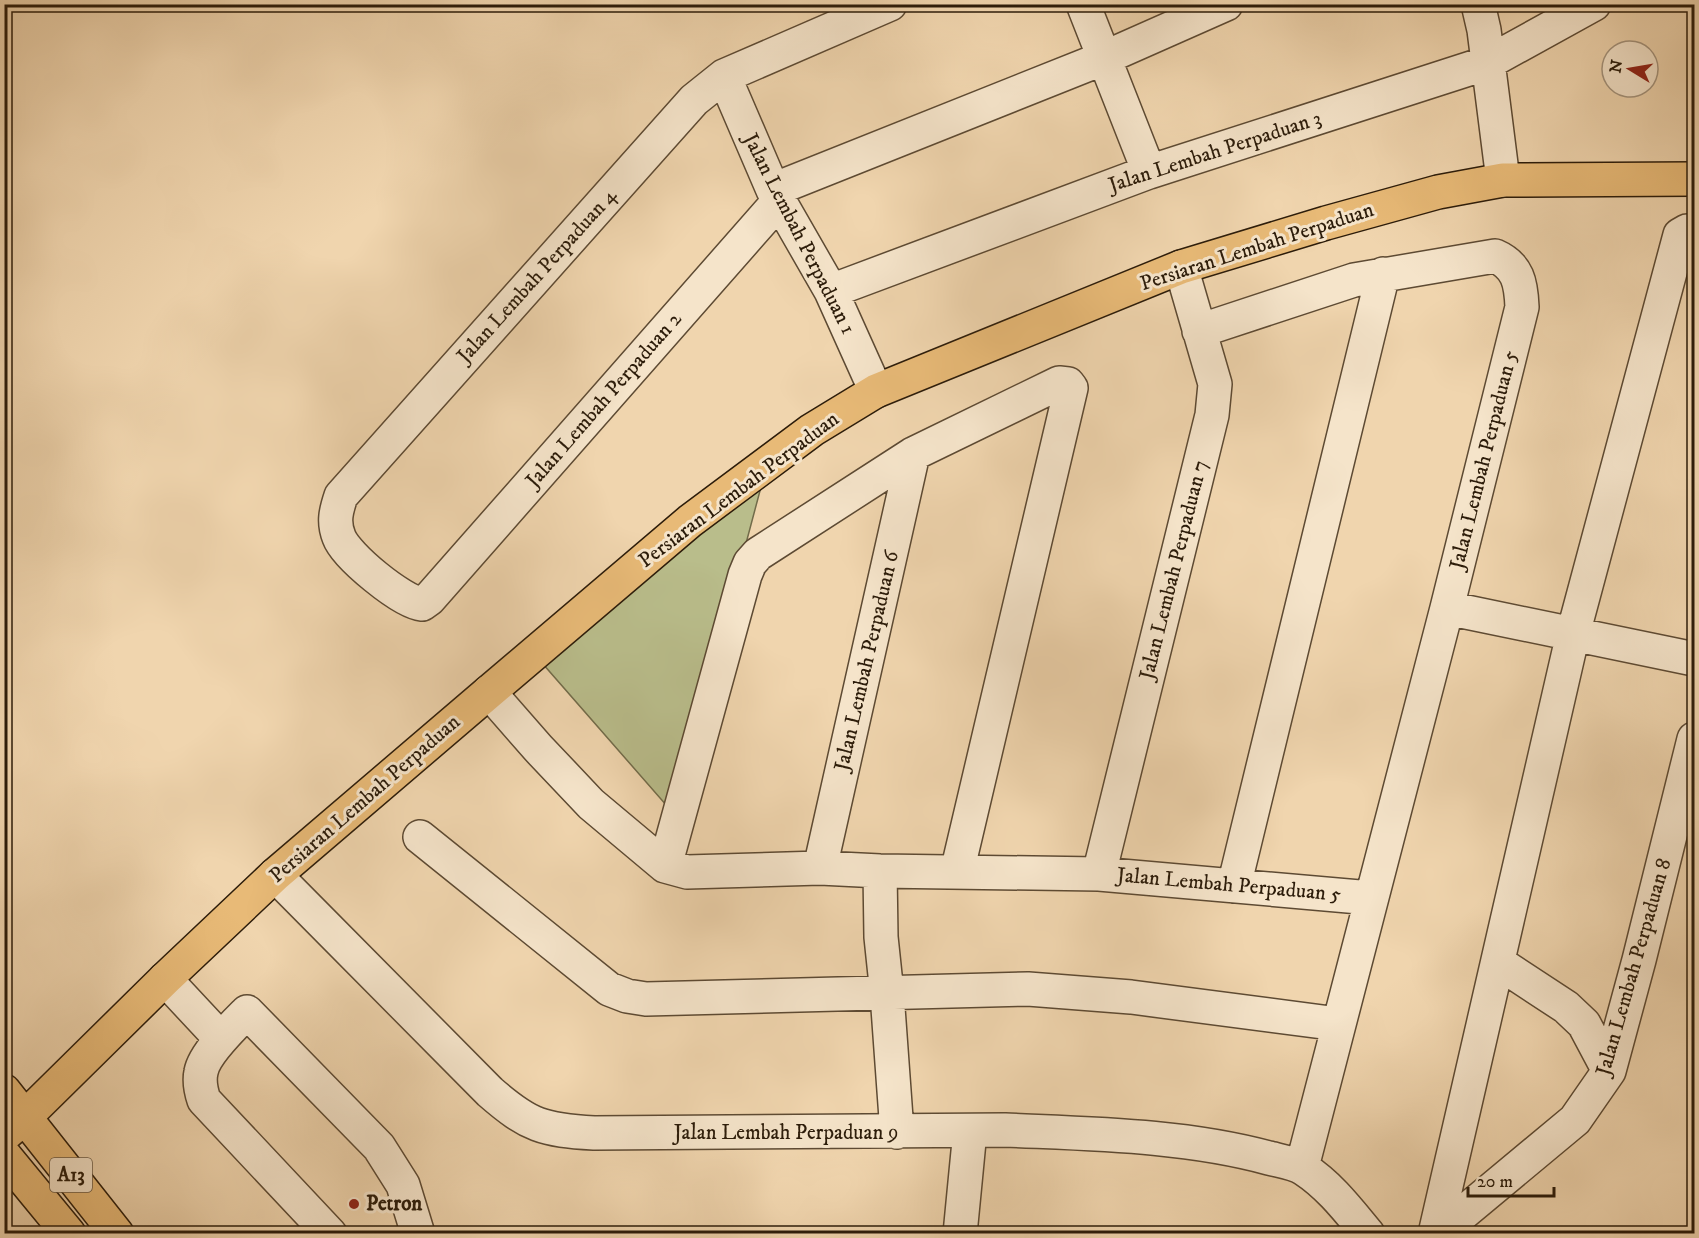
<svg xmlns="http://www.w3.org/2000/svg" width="1699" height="1238" font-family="'IM FELL DW Pica',serif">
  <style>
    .green { fill: #b9bd8b; stroke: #726c4a; stroke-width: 1.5 }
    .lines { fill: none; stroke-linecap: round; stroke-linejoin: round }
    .minor-casing { stroke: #5d4a33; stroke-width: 36 }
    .major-casing { stroke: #2c1c0a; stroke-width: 36 }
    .minor { stroke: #f5e4ca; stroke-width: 33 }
    .major { stroke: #e8ba77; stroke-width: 33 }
    .poi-dot { fill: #8f2418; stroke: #f5e4ca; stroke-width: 2 }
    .labels { text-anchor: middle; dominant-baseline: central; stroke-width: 6; stroke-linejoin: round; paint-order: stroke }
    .shield { fill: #f5e4ca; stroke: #685844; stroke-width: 1.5 }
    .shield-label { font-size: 20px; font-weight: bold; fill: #2c1c0a }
    .street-label { font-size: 21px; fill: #2c1c0a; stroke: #f5e4ca }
    .poi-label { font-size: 21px; font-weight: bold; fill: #2c1c0a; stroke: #f5e4ca; text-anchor: start }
  </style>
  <rect width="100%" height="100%" fill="#f0d5ae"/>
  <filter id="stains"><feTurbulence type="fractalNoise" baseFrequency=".00333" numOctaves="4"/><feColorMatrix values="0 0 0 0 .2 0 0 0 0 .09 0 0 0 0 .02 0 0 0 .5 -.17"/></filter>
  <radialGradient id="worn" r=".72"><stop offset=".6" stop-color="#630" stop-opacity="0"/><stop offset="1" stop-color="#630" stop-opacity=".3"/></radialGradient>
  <!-- green -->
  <path class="green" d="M761 487 674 814 536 656Z"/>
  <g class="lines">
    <defs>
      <path id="minor" d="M1083 4 1149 172
        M1478 4 1484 30 1503 180
        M724 76 773 190 831 291 876 391
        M773 190 1104 58 1226 4
        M779 201 429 599 422 604C402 602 346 556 339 537 333 522 336 511 341 496L694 100 724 76 890 4
        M831 291 1149 172 1487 63 1594 4
        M1199 331 1354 280 1495 256C1518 266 1521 283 1522 307L1447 608 1302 1167
        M1447 608 1694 659
        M489 692 538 748 591 804 665 866 687 872 820 868 880 871 1099 874 1371 898
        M420 837 609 989 627 996 646 999 1028 989 1131 997 1338 1024
        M665 866 745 575 750 563 758 554 913 454 1059 383 1068 384 1071 388 957 872
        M820 868 913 454
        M880 871 881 937 887 994 897 1132
        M1099 874 1212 415 1215 384 1181 267
        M275 875 490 1092C529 1126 543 1130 594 1133L1005 1130C1093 1134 1184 1135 1269 1158 1280 1161 1295 1163 1304 1169 1330 1186 1348 1210 1368 1234
        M1234 886 1383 274
        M1499 963 1566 1007 1584 1024 1609 1071
        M165 979 221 1039
        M330 1234 204 1100C201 1091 199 1081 201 1072 204 1054 234 1025 247 1012L379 1147 403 1185 418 1234
        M960 1234 970 1131
        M1435 1234 1573 634 1680 235 1687 231H1694
        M1438 1234 1575 1120 1609 1071 1639 960 1694 739"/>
      <path id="major" d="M4 1091 117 1234
        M4 1135 25 1117 165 979 275 875 489 692 690 521 812 430 876 391 1181 267 1326 223 1438 192 1503 180 1694 179
        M4 1155 69 1234"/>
    </defs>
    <!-- minor casing -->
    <use href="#minor" class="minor-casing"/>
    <!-- major casing -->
    <use href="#major" class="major-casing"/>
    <!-- minor -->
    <use href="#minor" class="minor"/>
    <!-- major -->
    <use href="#major" class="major"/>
  </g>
  <!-- markers -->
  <circle class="poi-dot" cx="354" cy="1204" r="6"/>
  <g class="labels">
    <!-- shield labels -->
    <rect class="shield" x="50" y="1158" width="42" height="34" rx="4.5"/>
    <g class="shield-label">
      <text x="71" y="1175">A13</text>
    </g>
    <!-- street labels -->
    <g class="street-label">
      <text transform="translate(1215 152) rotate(-18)">Jalan Lembah Perpaduan 3</text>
      <text transform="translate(799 234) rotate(63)">Jalan Lembah Perpaduan 1</text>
      <text transform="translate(1257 247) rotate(-18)">Persiaran Lembah Perpaduan</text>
      <text transform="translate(537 276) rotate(-48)">Jalan Lembah Perpaduan 4</text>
      <text transform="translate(604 400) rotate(-49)">Jalan Lembah Perpaduan 2</text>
      <text transform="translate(1484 460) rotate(-76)">Jalan Lembah Perpaduan 5</text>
      <text transform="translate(739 490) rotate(-37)">Persiaran Lembah Perpaduan</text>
      <text transform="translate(1174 570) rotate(-76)">Jalan Lembah Perpaduan 7</text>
      <text transform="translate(867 661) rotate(-77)">Jalan Lembah Perpaduan 6</text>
      <text transform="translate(365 799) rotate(-41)">Persiaran Lembah Perpaduan</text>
      <text transform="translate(1229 885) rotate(5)">Jalan Lembah Perpaduan 5</text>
      <text transform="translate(1634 967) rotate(-74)">Jalan Lembah Perpaduan 8</text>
      <text x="786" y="1133">Jalan Lembah Perpaduan 9</text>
    </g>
    <!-- poi labels -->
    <g class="poi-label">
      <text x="366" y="1204">Petron</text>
    </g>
  </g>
  <!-- margin -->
  <rect width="1699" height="1238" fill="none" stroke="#f0d5ae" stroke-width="24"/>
  <rect x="6" y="6" width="1687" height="1226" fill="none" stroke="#2c1c0a" stroke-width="3"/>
  <rect x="12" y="12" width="1675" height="1214" fill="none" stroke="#2c1c0a" stroke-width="1.5"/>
  <!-- north arrow -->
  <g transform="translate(1630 69) rotate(281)"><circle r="28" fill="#f5e4ca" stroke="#a5947d" stroke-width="1.5"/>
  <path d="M0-4.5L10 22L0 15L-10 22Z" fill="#8f2418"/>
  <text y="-9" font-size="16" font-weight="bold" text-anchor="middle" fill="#2c1c0a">N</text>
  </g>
  <!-- scale -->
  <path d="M1468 1187v9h86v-9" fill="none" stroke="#2c1c0a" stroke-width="3"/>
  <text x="1477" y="1187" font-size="18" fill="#2c1c0a" stroke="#f5e4ca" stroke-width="4.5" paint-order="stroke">20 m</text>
  <rect width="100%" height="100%" filter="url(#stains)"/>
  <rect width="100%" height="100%" fill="url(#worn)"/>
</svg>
